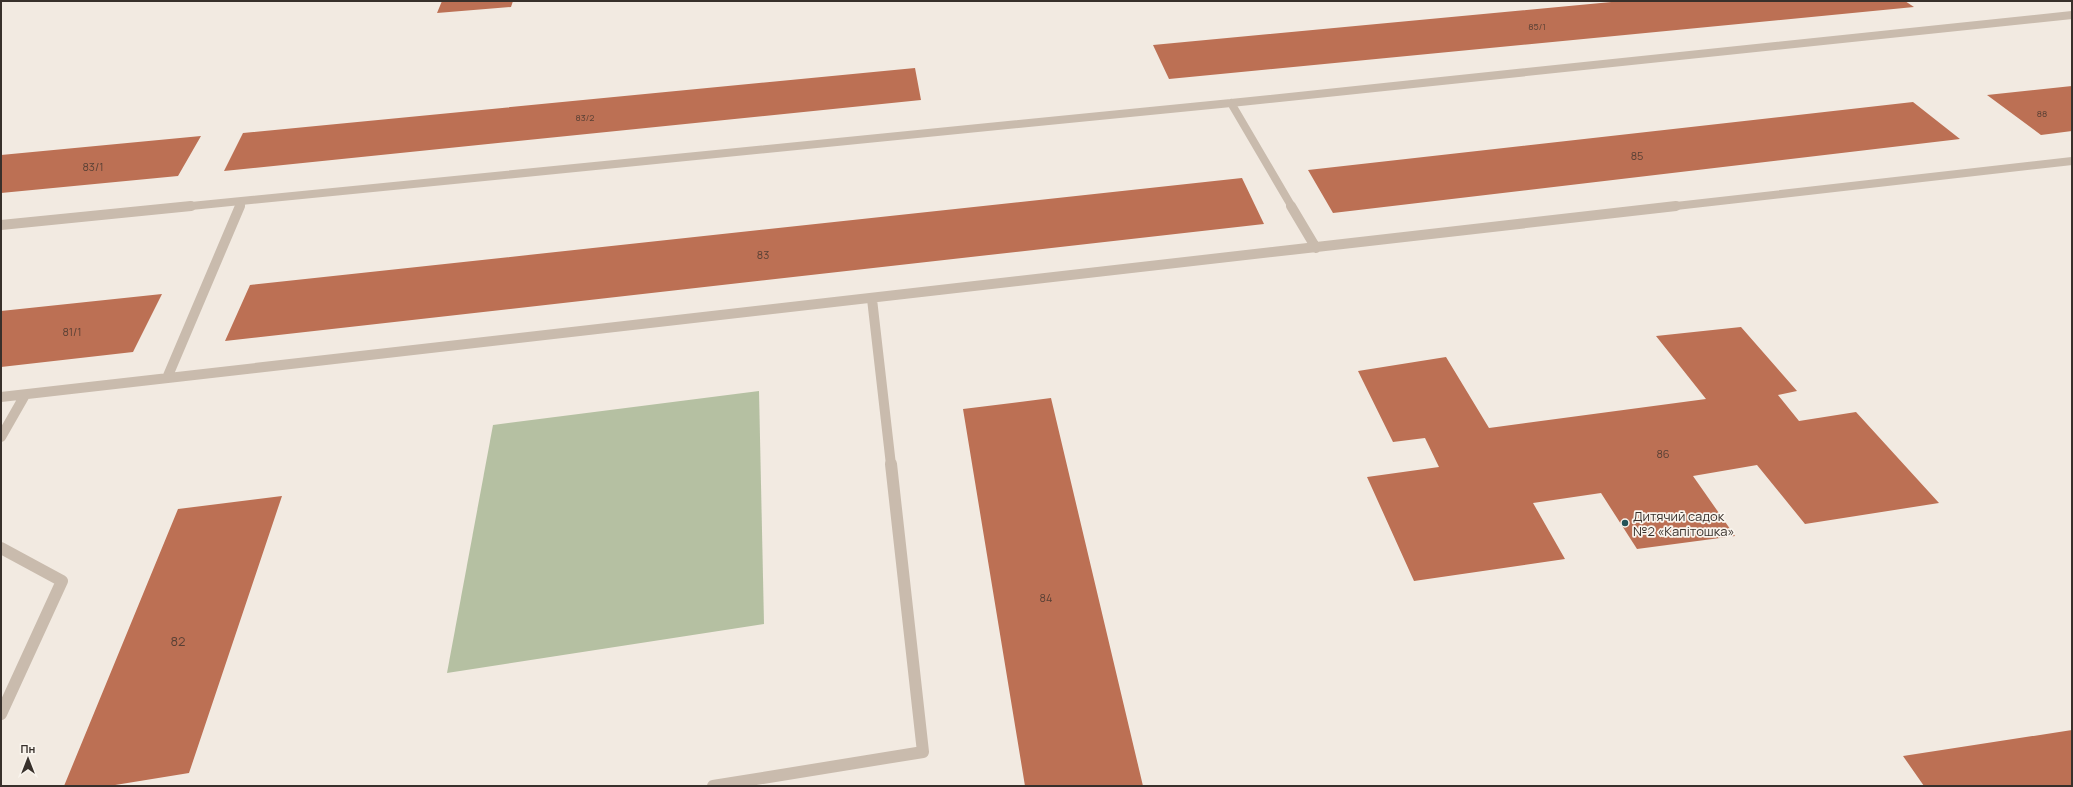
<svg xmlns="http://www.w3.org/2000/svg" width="2073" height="787" font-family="Manrope,sans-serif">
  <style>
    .green { fill: #b5c0a2 }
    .building { fill: #bc7054 }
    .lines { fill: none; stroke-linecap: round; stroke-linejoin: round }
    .service-far2 { stroke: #c9bbad; stroke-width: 8 }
    .service-far1 { stroke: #c9bbad; stroke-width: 10 }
    .service { stroke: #c9bbad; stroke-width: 12 }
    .poi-dot { fill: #245257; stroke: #f9f4ed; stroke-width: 1.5 }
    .labels { text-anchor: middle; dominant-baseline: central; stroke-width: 3.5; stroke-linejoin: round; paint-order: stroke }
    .far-number-label { font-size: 9px; fill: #594035 }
    .number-label { font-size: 11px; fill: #594035 }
    .poi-label { font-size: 13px; fill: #38302b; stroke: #f9f4ed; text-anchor: start }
    .near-number-label { font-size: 13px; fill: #594035 }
  </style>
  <rect width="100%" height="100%" fill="#f2eae1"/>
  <!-- green -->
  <path class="green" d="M759 391 764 624 447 673 493 425Z"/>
  <!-- building -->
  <path class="building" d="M442 1H513L511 7 437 13Z
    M1622 1H1905L1914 7 1169 79 1153 45Z
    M915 68 921 100 224 171 243 133Z
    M2072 86V131L2041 135 1987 95Z
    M1913 102 1960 139 1333 213 1308 170Z
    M201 136 178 176 1 193V155Z
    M1242 178 1264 224 225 341 250 285Z
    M162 294 133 352 1 367V311Z
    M1741 327 1797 391 1778 395 1799 421 1856 412 1939 503 1805 524 1757 465 1693 476 1735 536 1637 549 1601 493 1533 503 1565 559 1414 581 1367 477 1439 467 1425 438 1393 442 1358 371 1446 357 1489 428 1706 399 1656 336Z
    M1051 398 1143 786H1025L963 409Z
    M282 496 189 773 109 786H64L178 509Z
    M2072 730V786H1924L1903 756Z"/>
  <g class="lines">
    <!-- service-far2 -->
    <path class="service-far2" d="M1231 103 1292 207
      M181 207 1231 103 2072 15
      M240 207 242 202
      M1667 207 2072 161"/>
    <!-- service-far1 -->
    <path class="service-far1" d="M1291 206 1316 248
      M1 225 191 206
      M872 299 891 465
      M167 378 240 206
      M1 397 1676 206
      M1 437 25 395"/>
    <!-- service -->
    <path class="service" d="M1 548 62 581 1 714
      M713 786 923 752 891 464"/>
  </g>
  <!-- markers -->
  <circle class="poi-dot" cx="1625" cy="523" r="4"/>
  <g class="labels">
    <!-- far-number labels -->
    <g class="far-number-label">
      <text x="1537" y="26">85/1</text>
      <text x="2042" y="113">88</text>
      <text x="585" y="117">83/2</text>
    </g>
    <!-- number labels -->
    <g class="number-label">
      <text x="1637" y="155">85</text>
      <text x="93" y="166">83/1</text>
      <text x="763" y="254">83</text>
      <text x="72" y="331">81/1</text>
      <text x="1663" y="453">86</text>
      <text x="1046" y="597">84</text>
    </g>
    <!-- poi labels -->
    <g class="poi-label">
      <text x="1633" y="516">Дитячий садок<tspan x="1633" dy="15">№2 «Капітошка»</tspan></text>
    </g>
    <!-- near-number labels -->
    <g class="near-number-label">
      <text x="178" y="641">82</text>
    </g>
  </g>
  <!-- border -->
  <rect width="2073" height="787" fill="none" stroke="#38302b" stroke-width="4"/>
  <!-- north arrow -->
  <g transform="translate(28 759)" stroke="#f9f4ed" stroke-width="3" paint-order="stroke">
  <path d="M0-3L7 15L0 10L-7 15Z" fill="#38302b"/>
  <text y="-6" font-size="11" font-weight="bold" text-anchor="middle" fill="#38302b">Пн</text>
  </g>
</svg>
